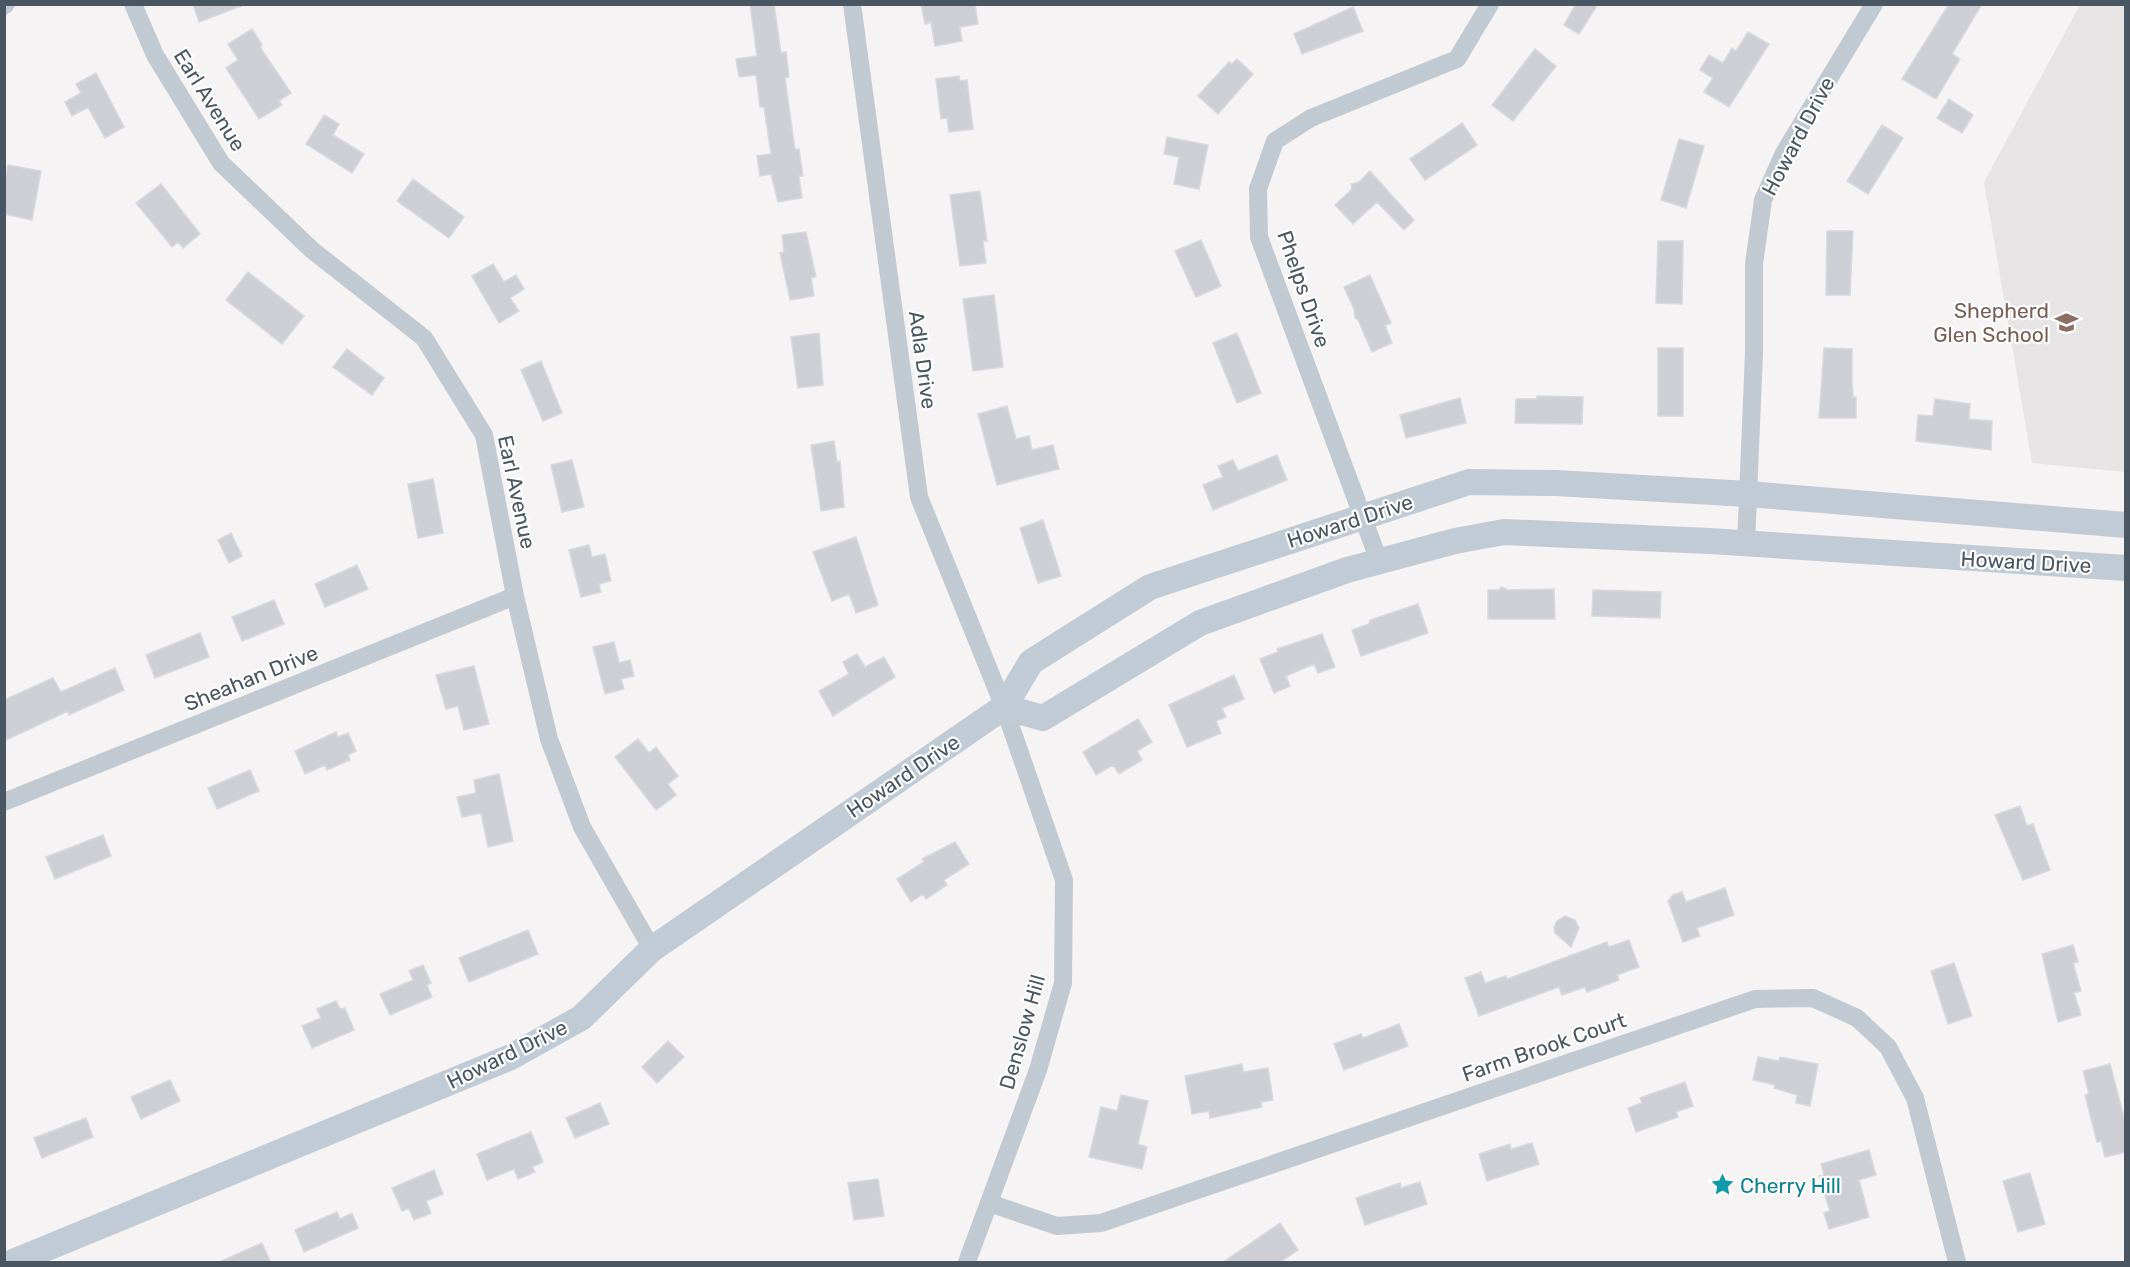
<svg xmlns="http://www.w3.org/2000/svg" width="2130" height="1267" font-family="Rubik,sans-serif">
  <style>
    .education { fill: #e6e4e5 }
    .building { fill: #cdcfd5; stroke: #d7d9de; stroke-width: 1.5 }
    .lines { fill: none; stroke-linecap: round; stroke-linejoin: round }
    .street { stroke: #c1cad2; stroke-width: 18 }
    .secondary { stroke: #c1cbd6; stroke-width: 26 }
    .labels { text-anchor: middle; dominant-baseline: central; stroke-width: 4.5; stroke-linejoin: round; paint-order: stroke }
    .street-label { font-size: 21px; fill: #4a5661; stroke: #fff }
    .education-label { font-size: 21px; fill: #785e54; stroke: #fff; text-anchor: end }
    .culture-label { font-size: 21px; fill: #0d838f; stroke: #fff; text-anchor: start }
  </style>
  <rect width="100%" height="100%" fill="#f5f3f3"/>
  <!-- education -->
  <path class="education" d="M2080 5H2125V472L2032 463 1984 182Z"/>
  <!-- building -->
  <path class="building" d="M193 4H240L241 6 199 22Z
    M750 4H774L781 53 786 52 789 77 785 78 795 150 799 149 803 176H799L802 198 778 202 771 174 760 176 757 156 771 154 764 107H760L756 75 739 77 736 59 757 56Z
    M921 4H975L978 24 960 27 962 41 935 46 931 22 925 24Z
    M1576 4H1598L1579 34 1564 25Z
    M1949 4H1982L1952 54 1960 59 1936 99 1902 79Z
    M1353 7 1363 31 1302 54 1294 34Z
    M252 29 262 45 260 47 291 93 279 101 282 105 259 119 226 68 238 60 228 44Z
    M1748 32 1769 44 1729 107 1704 92 1713 78 1700 70 1709 55 1723 63 1732 48 1736 51Z
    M1535 49 1556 66 1513 121 1492 105Z
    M1237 59 1253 74 1218 114 1198 96 1229 62 1232 64Z
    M96 73 124 127 105 138 88 107 72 116 65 102 81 93 76 84Z
    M959 76 960 81 967 80 973 129 949 132 947 118 941 119 936 79Z
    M1949 99 1973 115 1962 133 1937 118Z
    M324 115 339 124 333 135 364 154 352 173 306 144Z
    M1462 123 1477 145 1425 180 1410 159Z
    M1882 125 1903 138 1868 194 1847 181Z
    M1167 137 1208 145 1199 189 1174 184 1179 157 1164 154Z
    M1679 139 1704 146 1686 208 1661 200Z
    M8 165 41 171 32 220 4 214V181Z
    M1370 171 1414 220 1404 230 1377 202 1353 224 1335 205 1352 189 1351 184 1359 182Z
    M413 179 464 217 449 238 397 201Z
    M161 184 200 234 183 248 178 242 172 247 136 203Z
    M980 191 987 241H983L986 263 960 266 950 195Z
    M1827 231H1853L1850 295H1826Z
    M806 232 816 277 811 278 814 296 790 300 780 253 784 252 782 235Z
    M1201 240 1221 286 1196 297 1175 251Z
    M1658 241H1683L1682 304 1656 303Z
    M493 264 504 282 516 275 524 289 510 298 519 311 499 323 472 276Z
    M248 272 304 316 282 344 226 300Z
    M1370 275 1391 323 1385 325 1392 343 1372 352 1358 320 1355 318 1354 309 1344 287Z
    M994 295 1003 367 973 371 963 299Z
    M819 333 823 385 798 388 791 337Z
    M1237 333 1261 393 1237 403 1213 343Z
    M1658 348H1683V416H1658Z
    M1824 348 1852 349V381L1853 397H1856V418H1819Z
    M347 349 384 378 372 395 333 367Z
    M541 361 562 413 543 421 521 370Z
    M1537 396 1583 397 1582 424 1515 423 1516 399H1537Z
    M1460 398 1466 423 1406 438 1400 415Z
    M1935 399 1970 404 1969 419 1992 421 1991 450 1916 441 1918 415 1933 416Z
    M1007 406 1016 439 1029 436 1032 450 1053 445 1059 469 997 485 978 414Z
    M834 441 837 462 840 461 844 507 821 511 811 445Z
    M1277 455 1287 480 1213 510 1203 485 1223 477 1218 466 1233 460 1238 471Z
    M572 460 584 507 562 512 551 465Z
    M433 479 443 533 418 538 408 484Z
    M1043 520 1061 576 1038 583 1020 528Z
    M231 533 242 556 229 563 218 540Z
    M856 537 878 605 856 613 849 594 832 601 813 552Z
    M589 545 592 557 605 554 611 581 599 584 601 592 581 597 569 550Z
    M357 565 368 589 325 607 315 584Z
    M1501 587 1508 590 1554 589 1555 619H1488V590H1499Z
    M1593 590 1661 592 1660 618 1592 616Z
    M274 600 284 624 242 641 232 617Z
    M1418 604 1428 633 1361 656 1352 630 1369 624 1370 620Z
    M200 633 209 657 155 678 146 655Z
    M1322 634 1335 667 1318 673 1314 664 1286 676 1290 686 1274 693 1260 659 1278 652 1277 649Z
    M614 642 619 663 630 660 634 676 621 679 624 689 605 694 593 647Z
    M857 654 865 667 884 657 895 677 833 716 819 691 849 674 843 662Z
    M474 666 489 724 464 730 458 706 446 709 436 675Z
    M115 668 124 690 69 715 68 711 4 741V700L53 678 61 692Z
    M1234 675 1244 699 1222 708 1226 717 1216 721 1221 733 1187 747 1169 705Z
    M1138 719 1152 742 1137 751 1142 760 1119 774 1113 765 1096 775 1083 752Z
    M336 732 338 737 348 733 356 751 348 755 350 760 327 770 325 765 305 774 295 751Z
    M638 739 649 753 656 747 678 776 668 784 676 795 656 810 615 757Z
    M250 770 259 791 217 809 208 788Z
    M499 774 513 841 488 847 481 813 462 817 457 797 476 793 474 780Z
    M2020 806 2027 826 2033 824 2050 870 2023 880 1995 815Z
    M103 835 111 856 55 879 46 857Z
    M955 842 969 864 944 880 947 885 926 899 923 894 911 902 897 879 924 862 922 859Z
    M1725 888 1734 915 1697 928 1700 936 1683 942 1668 901 1673 895 1682 892 1686 902Z
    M1565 916 1575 920 1579 928 1571 947 1555 933 1554 927 1557 921Z
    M528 930 538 954 469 982 459 958Z
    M1629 940 1639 967 1617 975 1619 980 1587 992 1585 987 1562 995 1559 987 1479 1016 1465 978 1481 972 1485 983 1506 976 1507 979 1607 942 1609 947Z
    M2073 945 2078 962 2073 963 2081 991 2074 993 2081 1015 2058 1022 2042 954Z
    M1954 963 1972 1016 1948 1024 1931 971Z
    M423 965 431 983 427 985 432 997 390 1015 380 994 413 980 409 971Z
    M336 1001 340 1009 345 1008 354 1030 312 1048 302 1026 321 1018 317 1009Z
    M1399 1024 1408 1046 1344 1070 1334 1044 1361 1034 1363 1038Z
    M668 1041 684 1057 657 1083 642 1067Z
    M1758 1057 1779 1061 1780 1057 1818 1064 1810 1106 1796 1103 1797 1095 1774 1088 1775 1085 1753 1080Z
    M1242 1064 1243 1072 1268 1068 1273 1100 1261 1102 1262 1107 1230 1114 1210 1118 1209 1111 1192 1114 1185 1076Z
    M2110 1064 2126 1125V1152L2105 1157 2101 1141 2097 1142 2085 1095 2089 1094 2083 1071Z
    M170 1080 180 1101 141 1119 131 1097Z
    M1685 1082 1693 1106 1676 1112 1678 1117 1636 1132 1628 1108 1642 1103 1640 1098Z
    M1121 1095 1148 1101 1138 1144 1147 1147 1142 1169 1089 1157 1101 1107 1117 1111Z
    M600 1103 609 1124 575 1138 566 1118Z
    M86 1118 93 1137 42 1158 34 1138Z
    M531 1132 543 1162 532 1167 535 1172 518 1179 514 1169 487 1180 477 1154Z
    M1532 1143 1539 1164 1487 1181 1479 1154 1510 1144 1511 1149Z
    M1869 1150 1876 1175 1859 1180 1869 1217 1829 1229 1824 1213 1830 1211 1819 1176 1824 1175 1821 1164Z
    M434 1170 443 1194 426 1201 431 1213 414 1220 409 1208 402 1211 392 1188Z
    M2030 1173 2045 1224 2018 1232 2003 1181Z
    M878 1179 884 1216 854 1220 848 1183Z
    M1420 1182 1427 1204 1365 1225 1356 1198 1400 1183 1401 1188Z
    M337 1212 340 1219 352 1213 358 1228 304 1252 295 1230Z
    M1280 1223 1298 1250 1279 1263H1222Z
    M262 1243 271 1263H217Z"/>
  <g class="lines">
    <!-- street -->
    <path class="street" d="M133 4 155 55 221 163 312 250 424 338 484 435 515 596 549 739 582 827 652 949
      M852 4 919 497 1004 707 1064 880 1063 983 1038 1070 967 1262
      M4 6 6 4
      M1746 544 1754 353V264L1763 200 1784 153 1874 4
      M1379 561 1259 237 1258 189 1275 141 1311 118 1457 59 1490 4
      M4 802 515 596
      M989 1203 1057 1226 1101 1223 1755 999 1813 998 1857 1018 1888 1047 1915 1098 1957 1262"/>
    <!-- secondary -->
    <path class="secondary" d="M1004 707 1043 718 1200 623 1347 570 1455 541 1504 532 1710 541 2126 568
      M13 1262 511 1057 581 1018 652 949 1004 707 1031 662 1150 587 1469 482 1556 483 1748 494 2126 525"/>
  </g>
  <!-- icons -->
  <defs>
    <symbol id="school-bare" viewBox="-9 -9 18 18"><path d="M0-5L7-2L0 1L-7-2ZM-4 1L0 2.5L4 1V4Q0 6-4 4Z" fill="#8d6e63" stroke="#fff" stroke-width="2.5" paint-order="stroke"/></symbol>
    <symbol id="sight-bare" viewBox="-9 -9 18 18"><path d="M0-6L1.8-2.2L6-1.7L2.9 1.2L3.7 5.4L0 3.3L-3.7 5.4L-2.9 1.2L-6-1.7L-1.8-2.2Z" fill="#0f9aa8" stroke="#fff" stroke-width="2.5" paint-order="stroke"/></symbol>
  </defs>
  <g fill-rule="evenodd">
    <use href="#school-bare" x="2050" y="306" width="33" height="33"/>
    <use href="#sight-bare" x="1706" y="1168" width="33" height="33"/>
  </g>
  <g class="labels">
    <!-- street labels -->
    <g class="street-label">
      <text transform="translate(210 100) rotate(58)">Earl Avenue</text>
      <text transform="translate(1798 136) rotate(-62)">Howard Drive</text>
      <text transform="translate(1304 289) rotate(71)">Phelps Drive</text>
      <text transform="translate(923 360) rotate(82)">Adla Drive</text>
      <text transform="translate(517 492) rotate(78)">Earl Avenue</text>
      <text transform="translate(1350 521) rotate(-18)">Howard Drive</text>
      <text transform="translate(2026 562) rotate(3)">Howard Drive</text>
      <text transform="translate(251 678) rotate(-22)">Sheahan Drive</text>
      <text transform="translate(903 776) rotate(-34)">Howard Drive</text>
      <text transform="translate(1022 1032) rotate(-74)">Denslow Hill</text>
      <text transform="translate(1544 1047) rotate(-19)">Farm Brook Court</text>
      <text transform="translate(507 1054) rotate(-26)">Howard Drive</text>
    </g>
    <!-- education labels -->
    <g class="education-label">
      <text x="2049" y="310">Shepherd<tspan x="2049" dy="24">Glen School</tspan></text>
    </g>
    <!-- culture labels -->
    <g class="culture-label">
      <text x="1740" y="1185">Cherry Hill</text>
    </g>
  </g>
  <!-- border -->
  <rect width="2130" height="1267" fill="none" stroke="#4a5661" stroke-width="12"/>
</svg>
